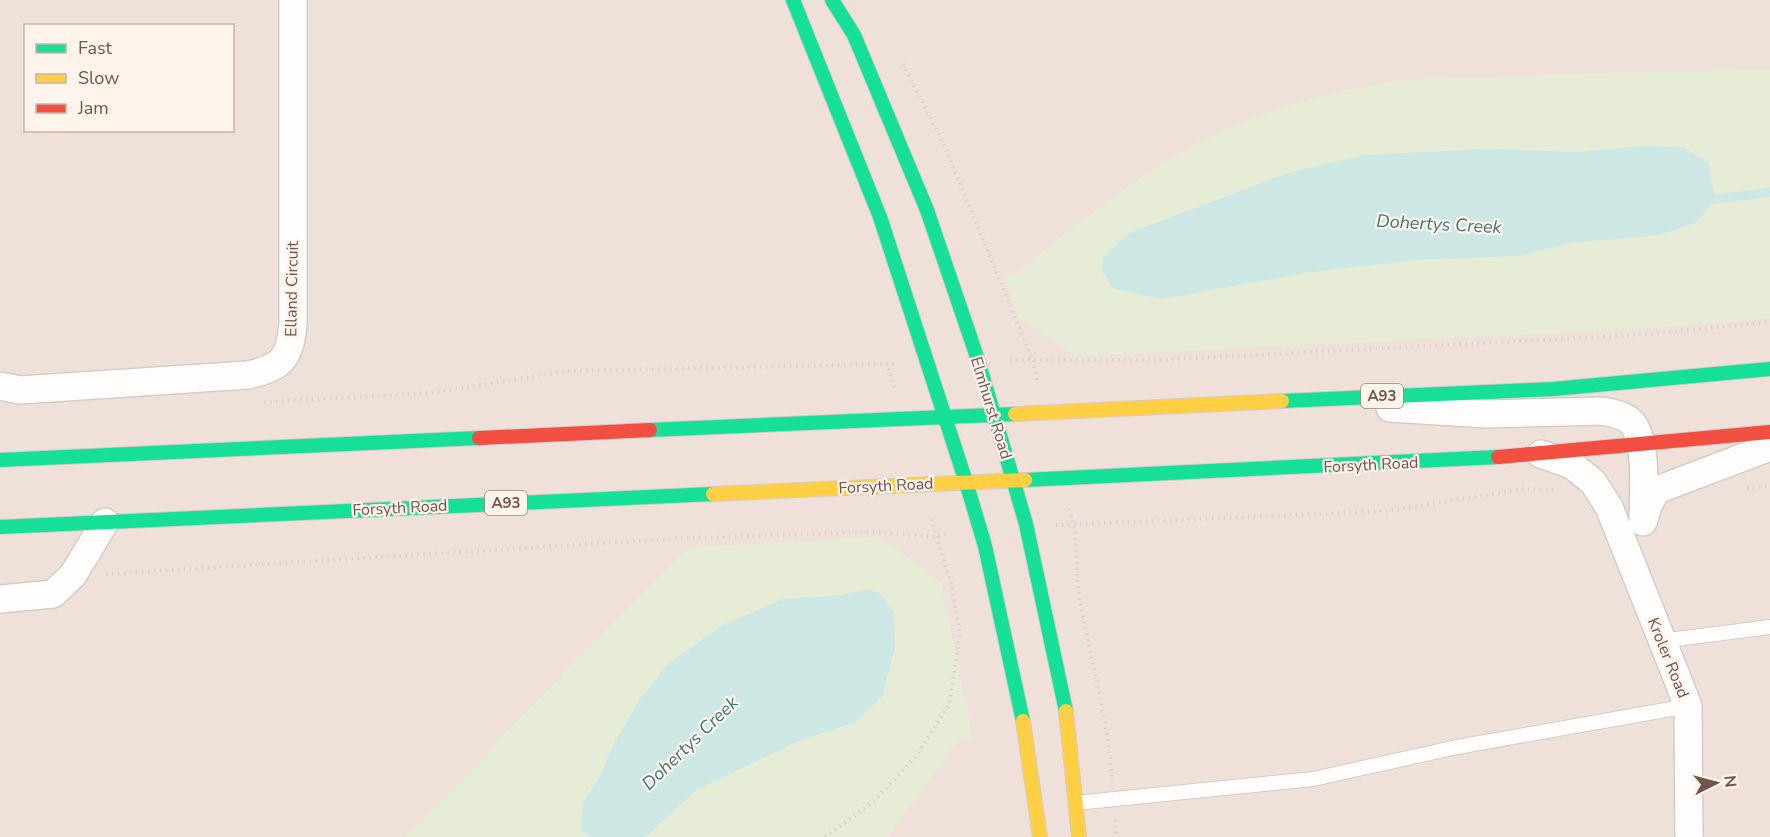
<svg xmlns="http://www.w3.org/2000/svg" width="1770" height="837" font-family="'Nunito Sans',sans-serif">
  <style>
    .residential { fill: #efe1d9; fill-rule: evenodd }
    .green { fill: #e6ecd6 }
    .water { fill: #cde7e5 }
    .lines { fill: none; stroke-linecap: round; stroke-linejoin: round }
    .stream { stroke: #cde7e5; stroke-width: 9 }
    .lane-casing { stroke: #d4ccc8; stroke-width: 16 }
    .street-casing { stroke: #d4ccc8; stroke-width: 30 }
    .fast-casing { stroke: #d5cbc8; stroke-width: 16 }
    .slow-casing { stroke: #d5cbc8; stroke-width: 16 }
    .jam-casing { stroke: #d5cbc8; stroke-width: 16 }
    .path { stroke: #dad0ce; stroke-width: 4; stroke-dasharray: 1.5 4.5; stroke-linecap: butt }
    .lane { stroke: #fefdfc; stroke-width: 14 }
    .street { stroke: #fefdfc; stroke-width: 27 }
    .fast { stroke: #16e098; stroke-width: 14 }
    .slow { stroke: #ffcf43; stroke-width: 14 }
    .jam { stroke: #f24e42; stroke-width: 14 }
    .labels { text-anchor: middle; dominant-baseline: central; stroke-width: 4.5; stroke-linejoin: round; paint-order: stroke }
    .shield { fill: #fef4ec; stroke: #9d847c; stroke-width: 1.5 }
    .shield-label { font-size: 15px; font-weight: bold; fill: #73544c }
    .street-label { font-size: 16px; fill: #73544c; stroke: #fef4ec }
    .water-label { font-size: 18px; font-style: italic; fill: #417677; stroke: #fef4ec }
  </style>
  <rect width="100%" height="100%" fill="#f6f0eb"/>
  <!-- residential -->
  <path class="residential" d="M0 0H1770V837H0ZM26 26H232V130H26Z"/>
  <!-- green -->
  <path class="green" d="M1770 69V318L1634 329 1075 356 1018 317 1005 280C1064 236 1122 186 1187 149 1257 110 1333 89 1412 79Z
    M880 537 941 582 973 739 958 741 887 837H404L687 548Z"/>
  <!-- water -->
  <path class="water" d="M1645 146 1683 147 1708 162 1715 199 1696 223 1660 235 1570 243 1519 256 1416 260 1311 272 1162 299 1114 289 1102 271 1104 256 1129 233 1285 174 1364 155 1486 149 1578 152Z
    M868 589 880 593 894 612 895 648 882 696 855 722 794 743 695 791 645 837H590L582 830 580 820 584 801 599 778 614 744 640 699 669 663 723 625 783 599 842 595Z"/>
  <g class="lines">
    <!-- stream -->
    <path class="stream" d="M1704 201 1770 192"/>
    <defs>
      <path id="lane" d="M1661 641 1770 627
        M1076 803 1313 779 1457 747 1688 706"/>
      <path id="street" d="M0 386 20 390 248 375C283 367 290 358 293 323V0
        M1390 408 1487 414 1603 411C1613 413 1626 415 1633 424 1648 445 1643 497 1643 522
        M1541 454 1572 465 1593 482 1609 507 1672 665 1688 706 1689 837
        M1644 520 1648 505 1657 490 1770 447
        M0 599 53 594 73 575 105 522"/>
      <path id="fast" d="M793 0 880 217 966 482 985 546 1023 721
        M832 0 854 35 927 210 977 357 1026 524 1066 711
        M1282 401 1553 389 1770 369
        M650 430 1015 414
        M0 460 479 438
        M1025 480 1498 457
        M0 527 713 494"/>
      <path id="slow" d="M1015 414 1282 401
        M713 494 1025 480
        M1066 711 1079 837
        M1023 721 1040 837"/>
      <path id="jam" d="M479 438 650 430
        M1498 457 1770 432"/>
    </defs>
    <!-- lane casing -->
    <use href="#lane" class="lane-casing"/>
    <!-- street casing -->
    <use href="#street" class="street-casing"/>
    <!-- fast casing -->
    <use href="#fast" class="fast-casing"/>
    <!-- slow casing -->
    <use href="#slow" class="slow-casing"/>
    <!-- jam casing -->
    <use href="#jam" class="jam-casing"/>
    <!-- path -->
    <path class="path" d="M903 64 944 145 1033 361 1038 383
      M1010 360H1158L1637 335 1770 322
      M894 364H887L895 390
      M264 402 431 393 567 371 887 364
      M1747 488 1770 486
      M1069 509C1080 539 1074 570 1080 601 1091 661 1108 719 1112 779
      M1056 525 1387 511 1523 489 1557 490
      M106 574 687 538 873 532 936 537 948 534
      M1115 820 1116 837
      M825 837 874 801 916 756 949 705 960 634 951 583 930 516"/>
    <!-- lane -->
    <use href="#lane" class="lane"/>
    <!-- street -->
    <use href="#street" class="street"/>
    <!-- fast -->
    <use href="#fast" class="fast"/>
    <!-- slow -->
    <use href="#slow" class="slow"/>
    <!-- jam -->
    <use href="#jam" class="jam"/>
  </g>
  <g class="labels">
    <!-- shield labels -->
    <g class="shield">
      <rect x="1361" y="384" width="42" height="24" rx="4.5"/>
      <rect x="485" y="491" width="42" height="24" rx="4.5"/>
    </g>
    <g class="shield-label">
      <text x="1382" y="396">A93</text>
      <text x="506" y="503">A93</text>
    </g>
    <!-- street labels -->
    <g class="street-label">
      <text transform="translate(292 289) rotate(-89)">Elland Circuit</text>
      <text transform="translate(991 408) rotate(73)">Elmhurst Road</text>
      <text transform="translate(1371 465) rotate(-3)">Forsyth Road</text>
      <text transform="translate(886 486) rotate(-3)">Forsyth Road</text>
      <text transform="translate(400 508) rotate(-3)">Forsyth Road</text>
      <text transform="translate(1668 658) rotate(68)">Kroler Road</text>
    </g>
    <!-- water labels -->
    <g class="water-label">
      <text transform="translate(1439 224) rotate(3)">Dohertys Creek</text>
      <text transform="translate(690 743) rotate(-44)">Dohertys Creek</text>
    </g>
  </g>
  <!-- legend -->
  <rect x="24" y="24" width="210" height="108" fill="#fef4ec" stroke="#c6b4ac" stroke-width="1.5"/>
  <rect x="36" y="44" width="30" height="9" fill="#16e098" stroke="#c6b4ac" stroke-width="1.5"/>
  <text x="78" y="54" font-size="18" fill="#73544c">Fast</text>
  <rect x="36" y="74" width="30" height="9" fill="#ffcf43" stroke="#c6b4ac" stroke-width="1.5"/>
  <text x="78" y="84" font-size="18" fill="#73544c">Slow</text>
  <rect x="36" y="104" width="30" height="9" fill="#f24e42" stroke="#c6b4ac" stroke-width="1.5"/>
  <text x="78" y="114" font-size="18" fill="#73544c">Jam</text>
  <!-- north arrow -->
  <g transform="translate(1716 783) rotate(84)" stroke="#fef4ec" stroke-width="4.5" paint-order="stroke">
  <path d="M0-4.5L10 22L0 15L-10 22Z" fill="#73544c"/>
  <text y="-9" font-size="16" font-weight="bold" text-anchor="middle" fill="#73544c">N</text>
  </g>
</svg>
